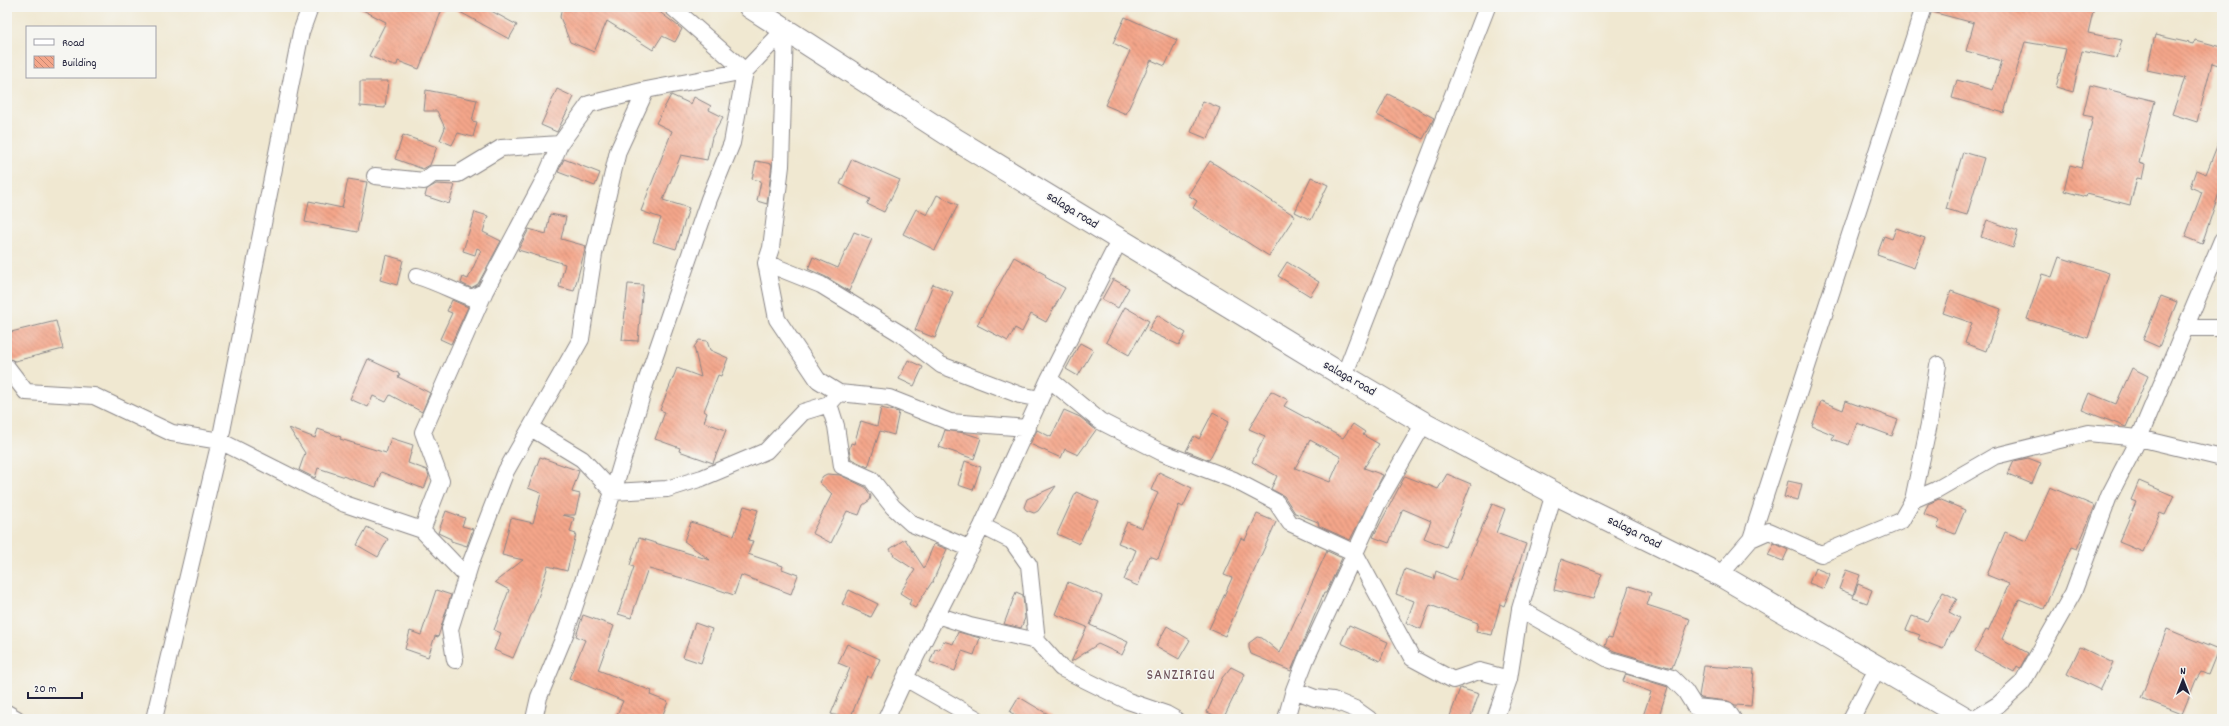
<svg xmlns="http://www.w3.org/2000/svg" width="2229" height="726" font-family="Dekko,sans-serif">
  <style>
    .building { fill: url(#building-back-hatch); fill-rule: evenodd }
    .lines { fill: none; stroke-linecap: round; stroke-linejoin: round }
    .street-casing { stroke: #898586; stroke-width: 18 }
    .primary-casing { stroke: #898586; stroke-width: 24 }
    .street { stroke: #fff; stroke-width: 16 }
    .primary { stroke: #fff; stroke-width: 22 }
    .labels { text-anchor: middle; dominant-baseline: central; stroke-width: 3; stroke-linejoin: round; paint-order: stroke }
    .street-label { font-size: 13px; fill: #22223b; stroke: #f6f6f2 }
    .quarter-label { font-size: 15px; letter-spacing: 1px; fill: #6c5057; stroke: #f6f6f2 }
  </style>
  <defs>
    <pattern id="building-back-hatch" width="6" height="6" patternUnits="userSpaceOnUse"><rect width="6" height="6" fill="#f4a68a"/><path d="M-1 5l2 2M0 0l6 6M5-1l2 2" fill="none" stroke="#c58772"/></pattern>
  </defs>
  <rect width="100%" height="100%" fill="#f6f6f2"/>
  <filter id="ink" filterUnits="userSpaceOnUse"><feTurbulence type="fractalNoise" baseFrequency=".025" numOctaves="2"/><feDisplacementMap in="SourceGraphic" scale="8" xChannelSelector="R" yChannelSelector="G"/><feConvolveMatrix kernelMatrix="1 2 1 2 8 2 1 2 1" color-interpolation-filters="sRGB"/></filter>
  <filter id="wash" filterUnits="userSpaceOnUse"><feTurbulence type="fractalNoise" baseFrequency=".012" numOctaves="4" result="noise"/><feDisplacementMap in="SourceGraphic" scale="16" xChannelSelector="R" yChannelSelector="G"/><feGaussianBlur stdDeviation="0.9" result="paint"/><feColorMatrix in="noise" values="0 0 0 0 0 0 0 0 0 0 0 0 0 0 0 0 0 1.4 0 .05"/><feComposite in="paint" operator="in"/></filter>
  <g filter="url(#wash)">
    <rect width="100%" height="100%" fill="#f0e8d1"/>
    <g id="blocks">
      <!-- building -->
      <path class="building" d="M357 7H443L419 69 398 61 397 65H391L369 56 386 22Z
        M451 7H484L517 25 509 39Z
        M562 7H653L682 29 675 42 662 36 653 50 607 21 594 52 570 42 560 17Z
        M1933 7H2094L2088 33 2122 40 2117 58 2082 51 2073 92 2056 87 2066 49 2025 42 2004 113 1952 98 1957 80 1993 90 2002 61 1966 51 1974 23 1932 12Z
        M1125 17 1177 40 1165 66 1151 60 1126 114 1105 105 1130 51 1113 43Z
        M2155 35 2194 44 2195 40 2222 47V66L2212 63 2197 122 2172 114 2185 78 2147 70Z
        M360 81H388L385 108 360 106Z
        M2090 85 2155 101 2139 163 2145 165 2142 179 2137 178 2130 205 2087 194 2086 197 2064 191 2070 165 2081 168 2093 117 2083 115Z
        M557 89 574 97 557 132 541 125Z
        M426 90 477 100 472 121 477 122 473 137 458 133 452 145 440 140 445 128 437 111H424Z
        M1388 94 1434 118 1423 139 1377 115Z
        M671 95 691 104 694 97 711 106 709 110 723 117 712 137 707 160 681 155 663 200 689 208 676 249 653 242 661 218 641 211 672 131 656 123Z
        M1203 101 1220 108 1208 139 1191 132Z
        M403 135 437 147 430 165 423 169 395 159Z
        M2221 136 2222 184 2202 244 2185 237 2202 192 2190 187 2196 170 2206 174Z
        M1963 152 1984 158 1967 215 1946 209Z
        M564 159 600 173 595 186 558 172Z
        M852 159 900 180 884 212 867 204 870 199 840 184Z
        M756 161 772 164 767 204 757 201 761 181 752 179Z
        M1210 161 1295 216 1269 256 1193 208 1197 201 1188 195Z
        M1311 177 1328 185 1311 220 1295 212Z
        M348 179 367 182 357 232 305 222 309 201 342 208Z
        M436 184 455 185 449 204 425 196 427 189Z
        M937 195 958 205 935 250 903 234 916 209 927 215Z
        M475 212 488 216 483 232 501 241 478 284 471 288 461 283 463 277 468 279 481 250 477 248 475 255 463 251Z
        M550 214 566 217 561 239 586 246 574 291 559 287 565 264 518 250 529 229 546 234Z
        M1987 220 2018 231 2013 248 1981 237Z
        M1896 228 1925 238 1914 268 1877 255 1884 236 1892 239Z
        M854 232 872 239 849 291 826 277 808 269 813 257 838 268Z
        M386 255 403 260 397 285 380 280Z
        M1014 257 1046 275 1045 277 1065 288 1046 322 1031 314 1022 332 1015 328 1008 341 977 325Z
        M2059 257 2109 273 2088 338 2027 319 2042 274 2052 277Z
        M1287 262 1319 282 1310 296 1278 276Z
        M1113 279 1129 288 1118 308 1102 299Z
        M628 284 643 285 638 341 622 340Z
        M933 284 953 292 935 338 915 330Z
        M1951 291 2001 309 1986 351 1965 343 1972 323 1943 313Z
        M2161 296 2177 302 2159 347 2143 340Z
        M452 300 468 307 451 344 440 339 452 313 447 311Z
        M1125 307 1149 321 1129 355 1106 342Z
        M1157 315 1186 333 1179 345 1148 331Z
        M56 321 63 349 15 361 7 358V333Z
        M699 340 707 341 710 350 728 358 721 376 718 375 704 411 707 413 704 422 726 430 713 463 679 451 680 448 655 439 665 412 660 410 677 368 701 377 694 347Z
        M1080 343 1093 350 1078 376 1066 369Z
        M368 359 400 374 398 377 430 393 422 412 390 395 386 402 373 396 368 407 350 399Z
        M908 360 923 367 914 386 899 379Z
        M2132 368 2148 376 2126 427 2082 410 2089 393 2116 404Z
        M1271 391 1288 400 1284 406 1343 438 1353 424 1365 432 1363 435 1379 444 1364 468 1383 475 1350 540 1319 526 1318 522 1295 513 1284 496 1271 489 1277 476 1252 462 1265 436 1249 429ZM1310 440 1341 457 1330 482 1295 468Z
        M1821 401 1843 410 1846 401 1898 420 1892 436 1857 423 1849 445 1832 439 1834 435 1812 426Z
        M881 408 899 412 894 435 880 431 868 467 851 459 849 450 851 443 854 444 861 421 877 426Z
        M1064 410 1080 417 1096 430 1078 455 1065 449 1061 458 1030 444 1037 430 1051 437Z
        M1213 412 1229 421 1209 460 1186 451 1194 436 1199 439Z
        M289 428 315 438 318 429 341 437 340 439 386 453 391 438 413 445 408 463 427 470 429 476 424 489 381 472 376 487 318 468 315 478 299 470 305 453Z
        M945 430 965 433 981 438 974 459 939 447Z
        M540 457 579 471 572 492 580 494 575 515H563L574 518 570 532 576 534 567 571 548 566 537 601 513 658 494 650 501 633 494 630 509 590 495 582 523 560 502 555 511 518 533 523 541 493 528 488Z
        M2028 458 2041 463 2032 484 2008 474 2014 461Z
        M965 461 981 467 973 490 958 485Z
        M1159 472 1192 488 1183 507 1179 505 1158 559 1149 556 1138 586 1124 580 1136 550 1118 543 1127 522 1142 528 1158 493 1151 490Z
        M827 474 840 475 865 487 871 496 870 500 863 505 859 515 847 511 831 543 812 533 832 494 819 482 823 476Z
        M1447 474 1471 484 1446 547 1424 538 1431 521 1403 509 1389 543 1373 537 1405 476 1438 489Z
        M1788 481 1802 484 1798 500 1784 497Z
        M2139 481 2174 496 2165 515 2160 513 2143 552 2119 542 2136 502 2131 500Z
        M1056 486 1038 511 1034 513 1026 510 1024 507 1027 499Z
        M2050 487 2095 506 2077 549 2071 547 2044 609 2019 599 2002 639 2028 653 2020 668 2017 666 2014 672 1975 651 1986 630 1988 631 2009 584 1987 575 2005 532 2026 541Z
        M1076 492 1099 502 1079 544 1057 534Z
        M1939 499 1965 510 1955 534 1937 527 1940 521 1924 514 1928 504Z
        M1492 504 1505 509 1496 533 1526 544 1504 606 1500 604 1492 635 1476 632 1478 623 1430 605 1421 629 1406 623 1414 601 1396 594 1405 569 1434 579 1436 571 1459 581Z
        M744 506 758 510 748 540 753 541 748 554 783 566 782 569 798 575 791 594 741 575 734 595 693 581 649 569 647 571 631 618 618 614 634 567 630 565 639 538 710 560 684 541 691 522 734 536Z
        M446 511 465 518 462 526 473 529 467 546 451 541V539L438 533Z
        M1257 514 1276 522 1225 636 1209 629 1232 578 1224 575 1241 538 1245 540Z
        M367 527 388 539 378 557 357 545Z
        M905 539 924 568 934 544 947 549 933 581 934 582H932L915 608 909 604 911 600 900 593 915 570 895 557 890 549Z
        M1774 543 1788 550 1783 561 1768 555Z
        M1327 551 1342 558 1326 593H1324L1291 671 1251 654 1249 648V643L1257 637 1262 638 1280 653Z
        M1561 559 1602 574 1593 599 1554 590Z
        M1815 568 1830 574 1824 589 1809 583Z
        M1846 570 1860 575 1853 595 1839 589Z
        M1068 582 1102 596 1090 625 1128 642 1122 655 1098 644 1071 662 1087 627 1055 614Z
        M1858 584 1872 590 1867 603 1853 598Z
        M1629 586 1651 593 1647 605 1690 619 1672 668 1614 651 1605 646 1608 637 1612 638Z
        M436 590 451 595 438 637 435 636 428 657 405 649 410 631 421 635Z
        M849 590 878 604 871 617 842 604Z
        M1016 592 1023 595 1025 618 1021 628 1004 624Z
        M1943 592 1957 599 1949 612 1960 618 1952 633 1950 632 1943 649 1918 639 1920 635 1906 630 1912 616 1927 621Z
        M583 615 614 626 598 670 652 691 650 695 668 702 661 719H615L623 701 569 678 585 640 576 636Z
        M695 623 712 629 701 663 683 657Z
        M1349 625 1388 642 1380 661 1341 643Z
        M1167 626 1190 640 1179 659 1156 646Z
        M2167 629 2218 650 2208 675 2201 672 2196 680 2182 714 2141 698Z
        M958 632 980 638 974 655 962 651 955 671 930 662 935 649 939 650 943 641 953 644Z
        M847 644 880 659 871 678 867 676 850 719 831 714 850 668 838 663Z
        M2080 647 2113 663 2100 690 2067 674Z
        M1704 666 1754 669 1751 706 1735 705 1728 701 1701 698 1699 696Z
        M1231 667 1245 674 1223 719 1207 712 1222 678Z
        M1626 674 1668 687 1658 719H1642L1651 692 1623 681Z
        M1460 688 1479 694 1470 719H1449Z
        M1019 697 1056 719H1021L1010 712Z"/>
    </g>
  </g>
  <g filter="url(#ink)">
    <use href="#blocks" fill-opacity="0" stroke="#898586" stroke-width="1"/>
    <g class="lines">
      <defs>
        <path id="street" d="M785 29 781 166 771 248 766 263 777 319 818 380 839 393 889 398 950 422 1028 428
          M375 176 424 181 433 174H458L501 148 560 144
          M766 263 821 285 901 334 941 365 1020 395 1040 399
          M417 276C437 282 453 291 472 298L485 291
          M2186 328H2222
          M7 367 26 392 94 396 172 433 220 441 345 504 422 530
          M1344 376 1487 7
          M1049 379 1100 421 1161 452 1234 480 1276 502 1290 523 1355 553 1412 658 1453 680 1479 671 1509 679
          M829 404 836 426 842 466 871 479 893 507 912 524 971 549
          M531 428 582 459 613 492 667 489 702 478 766 451 803 412 829 404 839 393
          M1913 500 1929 424 1938 365
          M982 526 1012 541 1029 565 1037 641 1061 668 1128 701 1166 714 1175 719
          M1751 539 1769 531 1821 554 1901 521 1913 500 1936 490 1995 456 2088 433 2139 438 2222 458
          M1720 575 1751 539 1924 7
          M467 577 422 530 441 481 423 432 485 291 546 176 560 144 589 104 646 90
          M1520 609 1610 660 1672 678 1685 691 1695 707 1727 710 1733 719
          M937 615 970 626 1037 641
          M455 660 450 629 471 562 506 471 581 339 594 254 618 151 646 90 745 71 785 29
          M905 678 977 719
          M1294 690 1315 698 1333 700 1355 709 1369 719
          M7 713 17 719
          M154 719 220 441 301 32 310 7
          M534 719 539 697 566 632 613 492 645 385 709 199 732 143 745 71 672 7
          M886 719 905 678 982 526 1049 379 1119 241
          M1286 719 1294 690 1306 659 1355 553 1378 503 1424 423
          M1495 719 1509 679 1520 609 1554 493
          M1851 719 1878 667
          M1975 719 1999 704 2022 683 2073 593 2109 496 2139 438 2222 240"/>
        <path id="primary" d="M750 7 958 141 1344 376 1424 423 1554 493 1720 575 1967 719"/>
      </defs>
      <!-- street casing -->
      <use href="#street" class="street-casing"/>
      <!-- primary casing -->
      <use href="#primary" class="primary-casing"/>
      <!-- street -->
      <use href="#street" class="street"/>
      <!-- primary -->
      <use href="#primary" class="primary"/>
    </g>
  </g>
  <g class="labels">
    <!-- street labels -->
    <g class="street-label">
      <text transform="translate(1072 211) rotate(32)">salaga road</text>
      <text transform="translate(1349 379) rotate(30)">salaga road</text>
      <text transform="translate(1634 533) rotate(27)">salaga road</text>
    </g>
    <!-- quarter labels -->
    <g class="quarter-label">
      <text x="1181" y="676">SANZIRIGU</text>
    </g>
  </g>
  <!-- margin -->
  <rect width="2229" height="726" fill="none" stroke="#f6f6f2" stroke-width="24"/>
  <!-- legend -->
  <rect x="26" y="26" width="130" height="52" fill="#f6f6f2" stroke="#a1a1a9"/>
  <rect x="34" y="39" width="20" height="6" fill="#ffffff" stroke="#a1a1a9"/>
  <text x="62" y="46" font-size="12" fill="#22223b">Road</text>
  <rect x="34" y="56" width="20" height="12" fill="url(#building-back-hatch)" stroke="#a1a1a9"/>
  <text x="62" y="66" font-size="12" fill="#22223b">Building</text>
  <!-- north arrow -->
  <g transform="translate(2183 680)" stroke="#f6f6f2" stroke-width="3" paint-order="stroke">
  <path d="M0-3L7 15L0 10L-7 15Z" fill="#22223b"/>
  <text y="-6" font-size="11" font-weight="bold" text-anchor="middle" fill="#22223b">N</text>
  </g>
  <!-- scale -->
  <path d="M28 692v6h54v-6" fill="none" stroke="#22223b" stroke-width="2"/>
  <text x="34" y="692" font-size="12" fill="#22223b" stroke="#f6f6f2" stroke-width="3" paint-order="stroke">20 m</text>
</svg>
